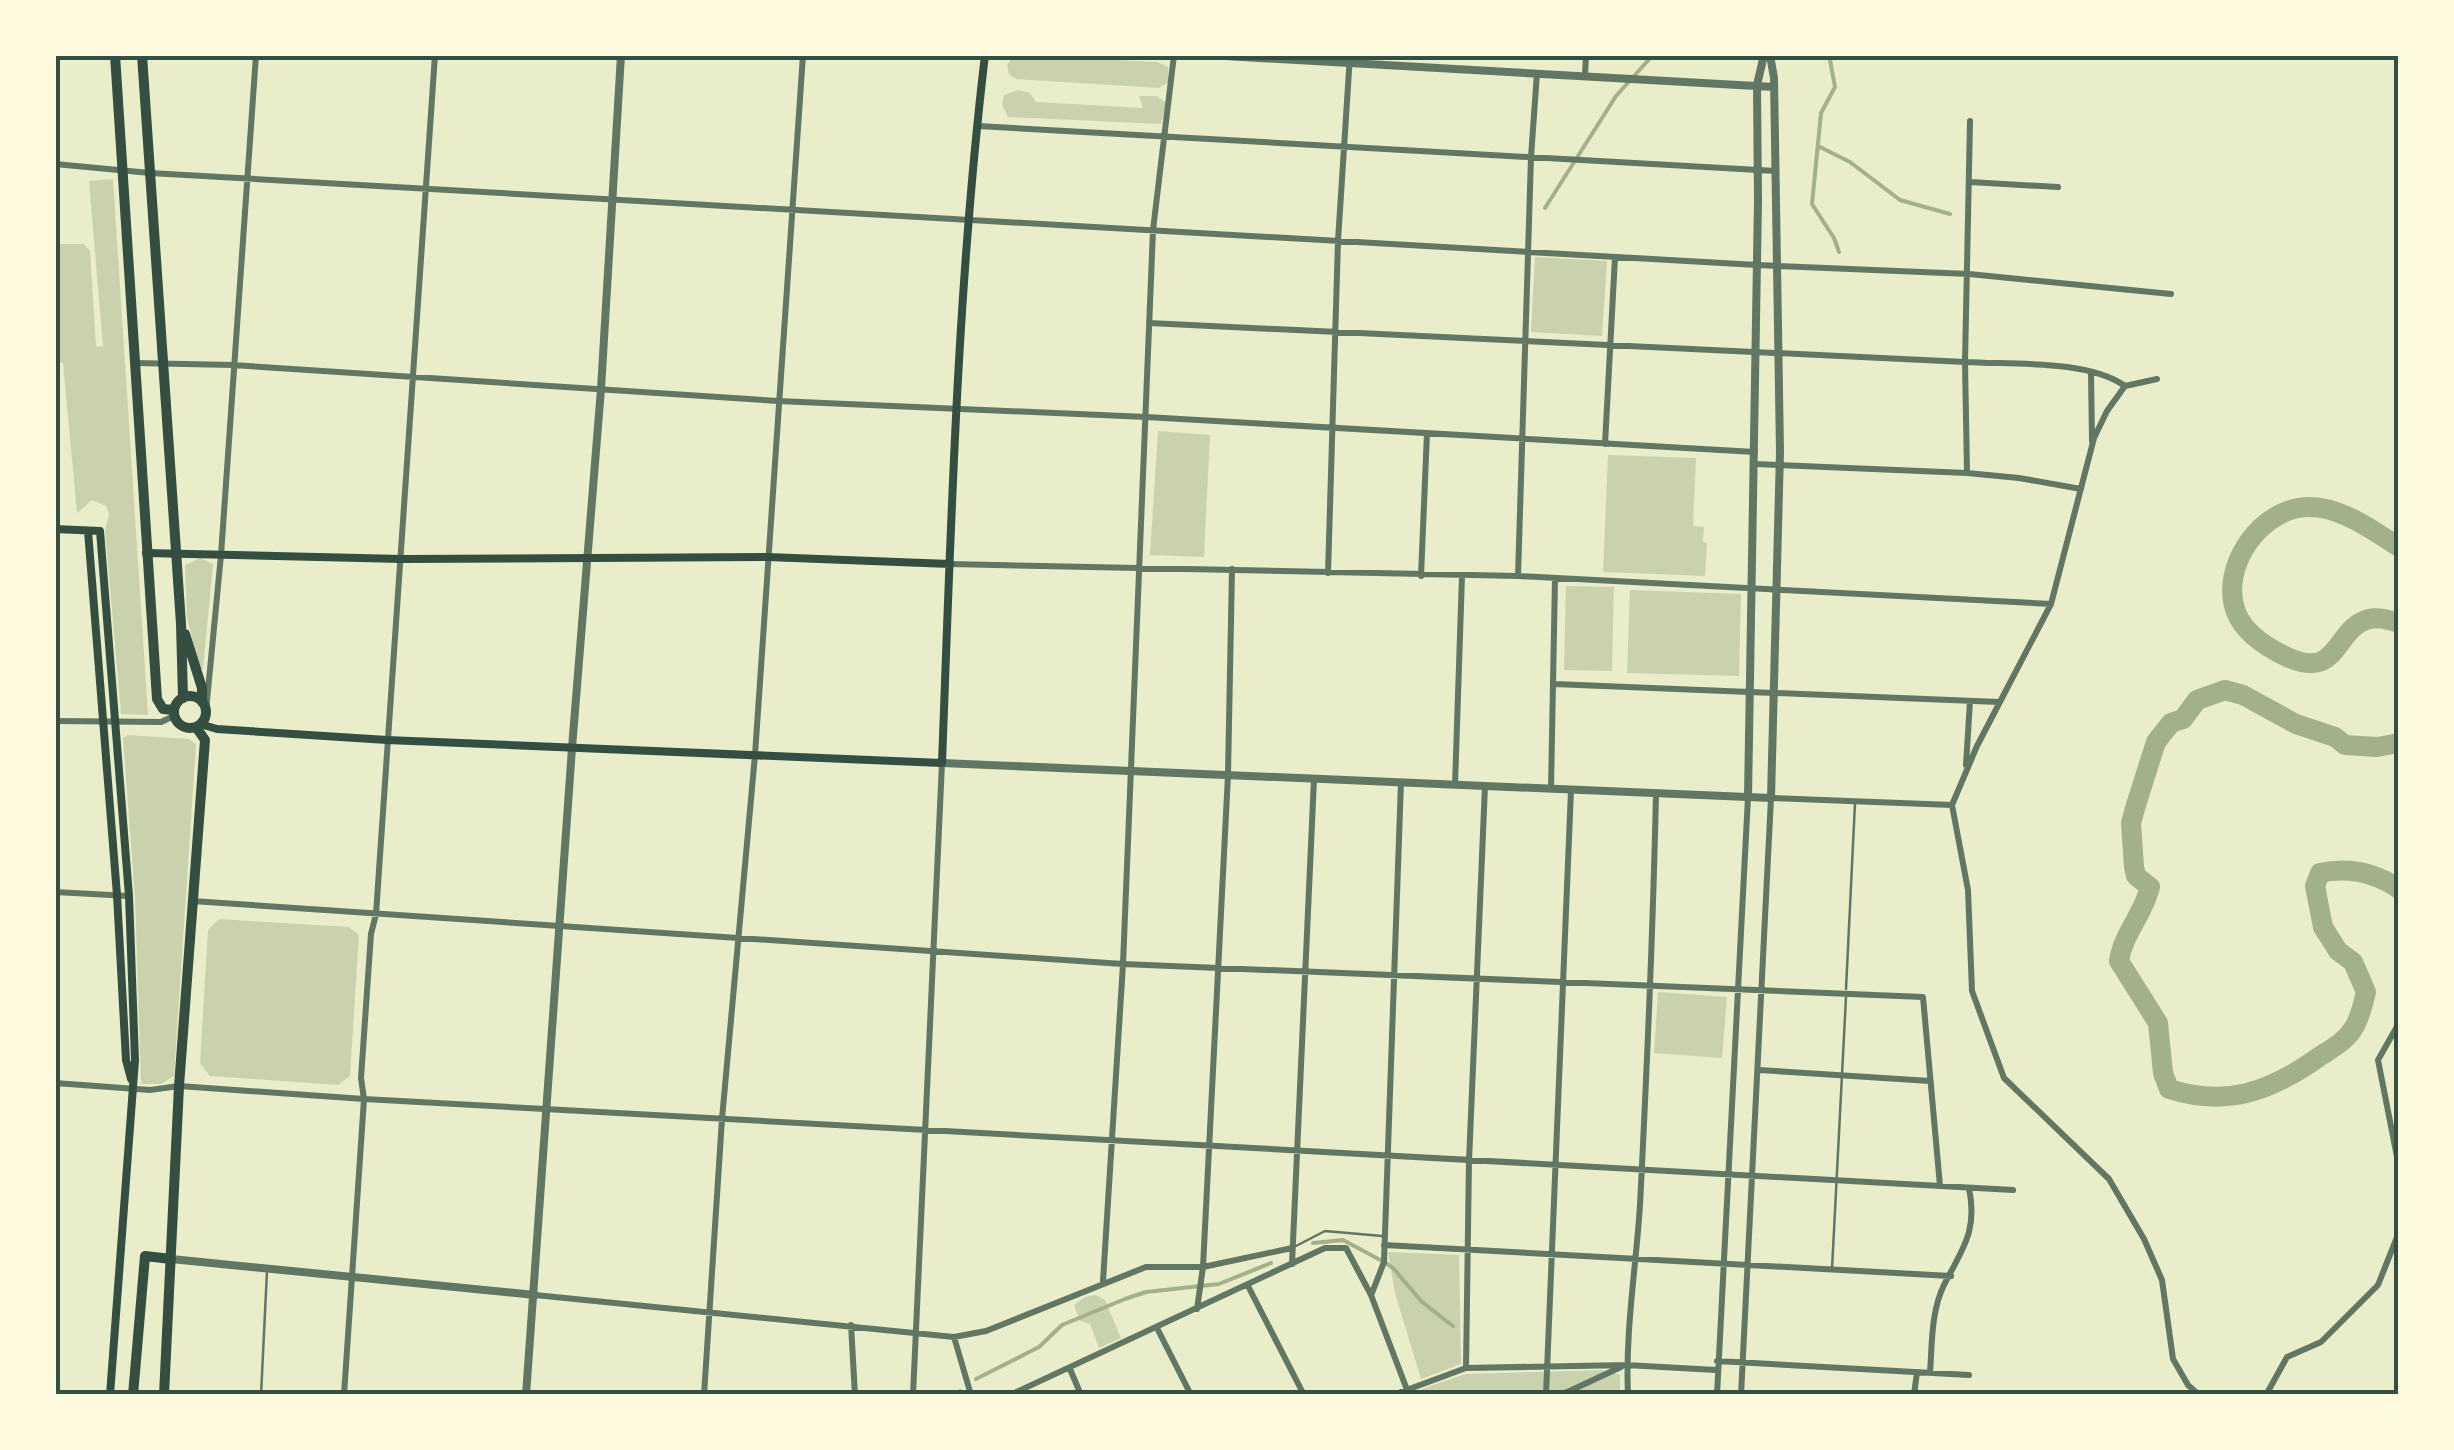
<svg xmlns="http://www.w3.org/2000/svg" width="2454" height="1450" font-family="'PT Sans Narrow',sans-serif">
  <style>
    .green { fill: #cad2ad }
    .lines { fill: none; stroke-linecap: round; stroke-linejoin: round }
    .stream { stroke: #a3b18a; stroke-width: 4 }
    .river { stroke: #a3b18a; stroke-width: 20 }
    .service { stroke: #617663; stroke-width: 2.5 }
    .minor { stroke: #617663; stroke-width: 6 }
    .tertiary { stroke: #617663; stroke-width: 8 }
    .secondary { stroke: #344e41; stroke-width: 8 }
    .trunk { stroke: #344e41; stroke-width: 10 }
    .neatline { fill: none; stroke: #344e41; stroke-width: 4 }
  </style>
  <rect width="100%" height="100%" fill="#e9edc9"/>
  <!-- green -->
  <path class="green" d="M1014 55 1157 62 1168 67 1169 82 1159 88 1016 79 1009 74 1007 65Z
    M1018 90 1030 93 1036 102 1143 108 1139 96H1157L1166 103 1161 124 1008 117 1002 105 1004 95Z
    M113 179 148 715 121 714 105 530 109 514 106 506 92 500 77 513 63 363 55 362V244H84L90 251 96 346 103 347 89 181Z
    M1535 257 1607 261 1602 336 1531 332Z
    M1158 431 1210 435 1204 557 1150 555Z
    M1608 455 1696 458 1693 526 1704 527 1703 542 1707 543 1705 576 1603 572Z
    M200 558 213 564 203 669 199 668 187 617 185 565Z
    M1566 586 1614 587 1612 671 1564 670Z
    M1630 590 1741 594 1739 676 1627 673Z
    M128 735 189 739 196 744 174 1076 161 1084H141L135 898 123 738Z
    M219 919 349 927 359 935 350 1076 338 1085 210 1076 200 1063 208 930Z
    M1658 992 1727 997 1722 1058 1654 1053Z
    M1388 1252 1459 1255 1461 1364 1421 1379 1395 1293Z
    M1096 1295 1105 1300 1121 1338 1099 1348 1090 1324 1080 1321 1074 1305 1085 1297Z
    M1603 1370 1620 1375V1395H1424L1422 1389 1465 1374Z"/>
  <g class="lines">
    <!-- stream -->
    <path class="stream" d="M1833 55 1830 60 1835 87 1821 113 1812 204 1834 238 1839 252
      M1818 146 1850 162 1900 200 1950 214
      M1545 208 1616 96 1653 55
      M1313 1243 1343 1240 1384 1262 1393 1268 1422 1302 1453 1326
      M976 1379 1039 1347 1062 1325 1125 1299 1146 1292 1219 1284 1271 1263
      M954 1395 960 1391"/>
    <!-- river -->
    <path class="river" d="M2399 547C2372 530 2342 507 2309 507 2261 507 2219 567 2236 612 2244 633 2268 648 2287 657 2340 681 2333 629 2369 619 2378 617 2390 620 2399 623
      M2399 743 2377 747 2345 745 2335 737 2296 724 2243 695 2225 690 2197 700 2183 719 2171 723 2156 742 2136 805 2131 823 2134 867 2136 876 2150 887C2143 915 2123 934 2119 961L2158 1023 2163 1073 2169 1089C2226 1107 2269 1092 2316 1059 2329 1050 2345 1042 2353 1029 2360 1019 2363 1004 2366 992L2353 962 2338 951 2323 927 2315 886 2320 873C2348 867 2374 872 2399 889"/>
    <!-- service -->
    <path class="service" d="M1846 989 1855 803
      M1294 1247 1325 1231 1382 1236
      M1832 1269 1846 997
      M261 1395 267 1271"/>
    <!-- minor -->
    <path class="minor" d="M55 66V88
      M1585 75 1586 55
      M978 126 1776 171
      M55 164 150 173 1757 265 1969 274 2171 294
      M1970 182 2058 187
      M1149 323 1965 362C2011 365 2087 359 2125 386
      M135 363 233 365 778 401 1146 417 1755 452
      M2091 372 2092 441
      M2157 379 2125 386 2107 411 2094 438 2051 604 1977 746 1952 805 1968 890 1972 991 2004 1078 2109 1179 2144 1239 2162 1280 2173 1359 2188 1385 2199 1395
      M1605 444 1615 257
      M1754 464 1967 473 2019 478 2081 489
      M1967 473 1965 362 1970 121
      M950 564 1518 576 2051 604
      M1328 573 1338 241 1350 55
      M1421 576 1427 433
      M1518 576 1531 157 1537 73
      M1554 684 1999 702
      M206 711 221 555 256 55
      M55 721 161 722 174 716
      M1966 765 1970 701
      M1455 785 1462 576
      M1551 789 1555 578
      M55 892 129 896
      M192 901 1123 964 1923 997 1940 1186
      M2399 1023 2378 1060 2399 1167
      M1759 1070 1930 1081
      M55 1083 150 1090 179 1086 364 1099 2013 1190
      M1384 1245 1951 1276
      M1292 1264 1314 779
      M1103 1281 1123 964 1153 230 1174 55
      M1248 1286 1304 1395
      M1372 1293 1384 1262 1401 782
      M535 1295 954 1337 986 1331 1146 1267H1203L1292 1248
      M1197 1309 1203 1267 1228 775 1232 569
      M851 1325 855 1395
      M1157 1328 1191 1395
      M954 1337 971 1395
      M1717 1361 1969 1375
      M1466 1368 1469 1161 1485 786
      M1070 1369 1081 1395
      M1930 1373C1932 1345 1931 1311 1944 1285 1962 1249 1978 1232 1969 1188
      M344 1395 364 1099 361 1078 371 934 376 914 435 55
      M704 1395 722 1119 755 755 803 55
      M913 1395 942 763
      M1010 1395 1325 1248H1346L1371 1295 1409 1395
      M1393 1395 1466 1368 1626 1365 1716 1370
      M1546 1395 1571 790
      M1561 1395 1621 1367
      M1628 1395C1625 1332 1636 1268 1640 1205 1647 1068 1653 931 1656 793
      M1717 1395 1748 797
      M1741 1395 1771 798 1952 805
      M1914 1395 1917 1372
      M2266 1395 2287 1357 2321 1342 2378 1285 2399 1232"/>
    <!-- tertiary -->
    <path class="tertiary" d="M1207 55 1774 87
      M942 763 1771 798 1780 452 1774 78 1770 55
      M1748 797 1758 201 1757 85 1764 55
      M171 1259 535 1295
      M526 1395 572 748 601 389 621 55"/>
    <!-- secondary -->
    <path class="secondary" d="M55 529 100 531 129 896 135 1060 110 1395
      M88 531 117 895 126 1060 131 1079
      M146 553 402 559 767 557 950 564
      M200 724 217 729 387 740 942 763C951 527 957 290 985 55"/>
    <!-- trunk -->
    <path class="trunk" d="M115 55 157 699 163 709 174 710
      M142 55 181 624 183 698
      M185 634 202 688V702
      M174 712a16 16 0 1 1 32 0a16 16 0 1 1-32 0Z
      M133 1395 145 1256 171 1259
      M164 1395 179 1086 205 740 196 727"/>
  </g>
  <!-- border -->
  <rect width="2454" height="1450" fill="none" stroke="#fefae0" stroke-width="115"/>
  <rect x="58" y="58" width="2338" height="1334" class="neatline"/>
</svg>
